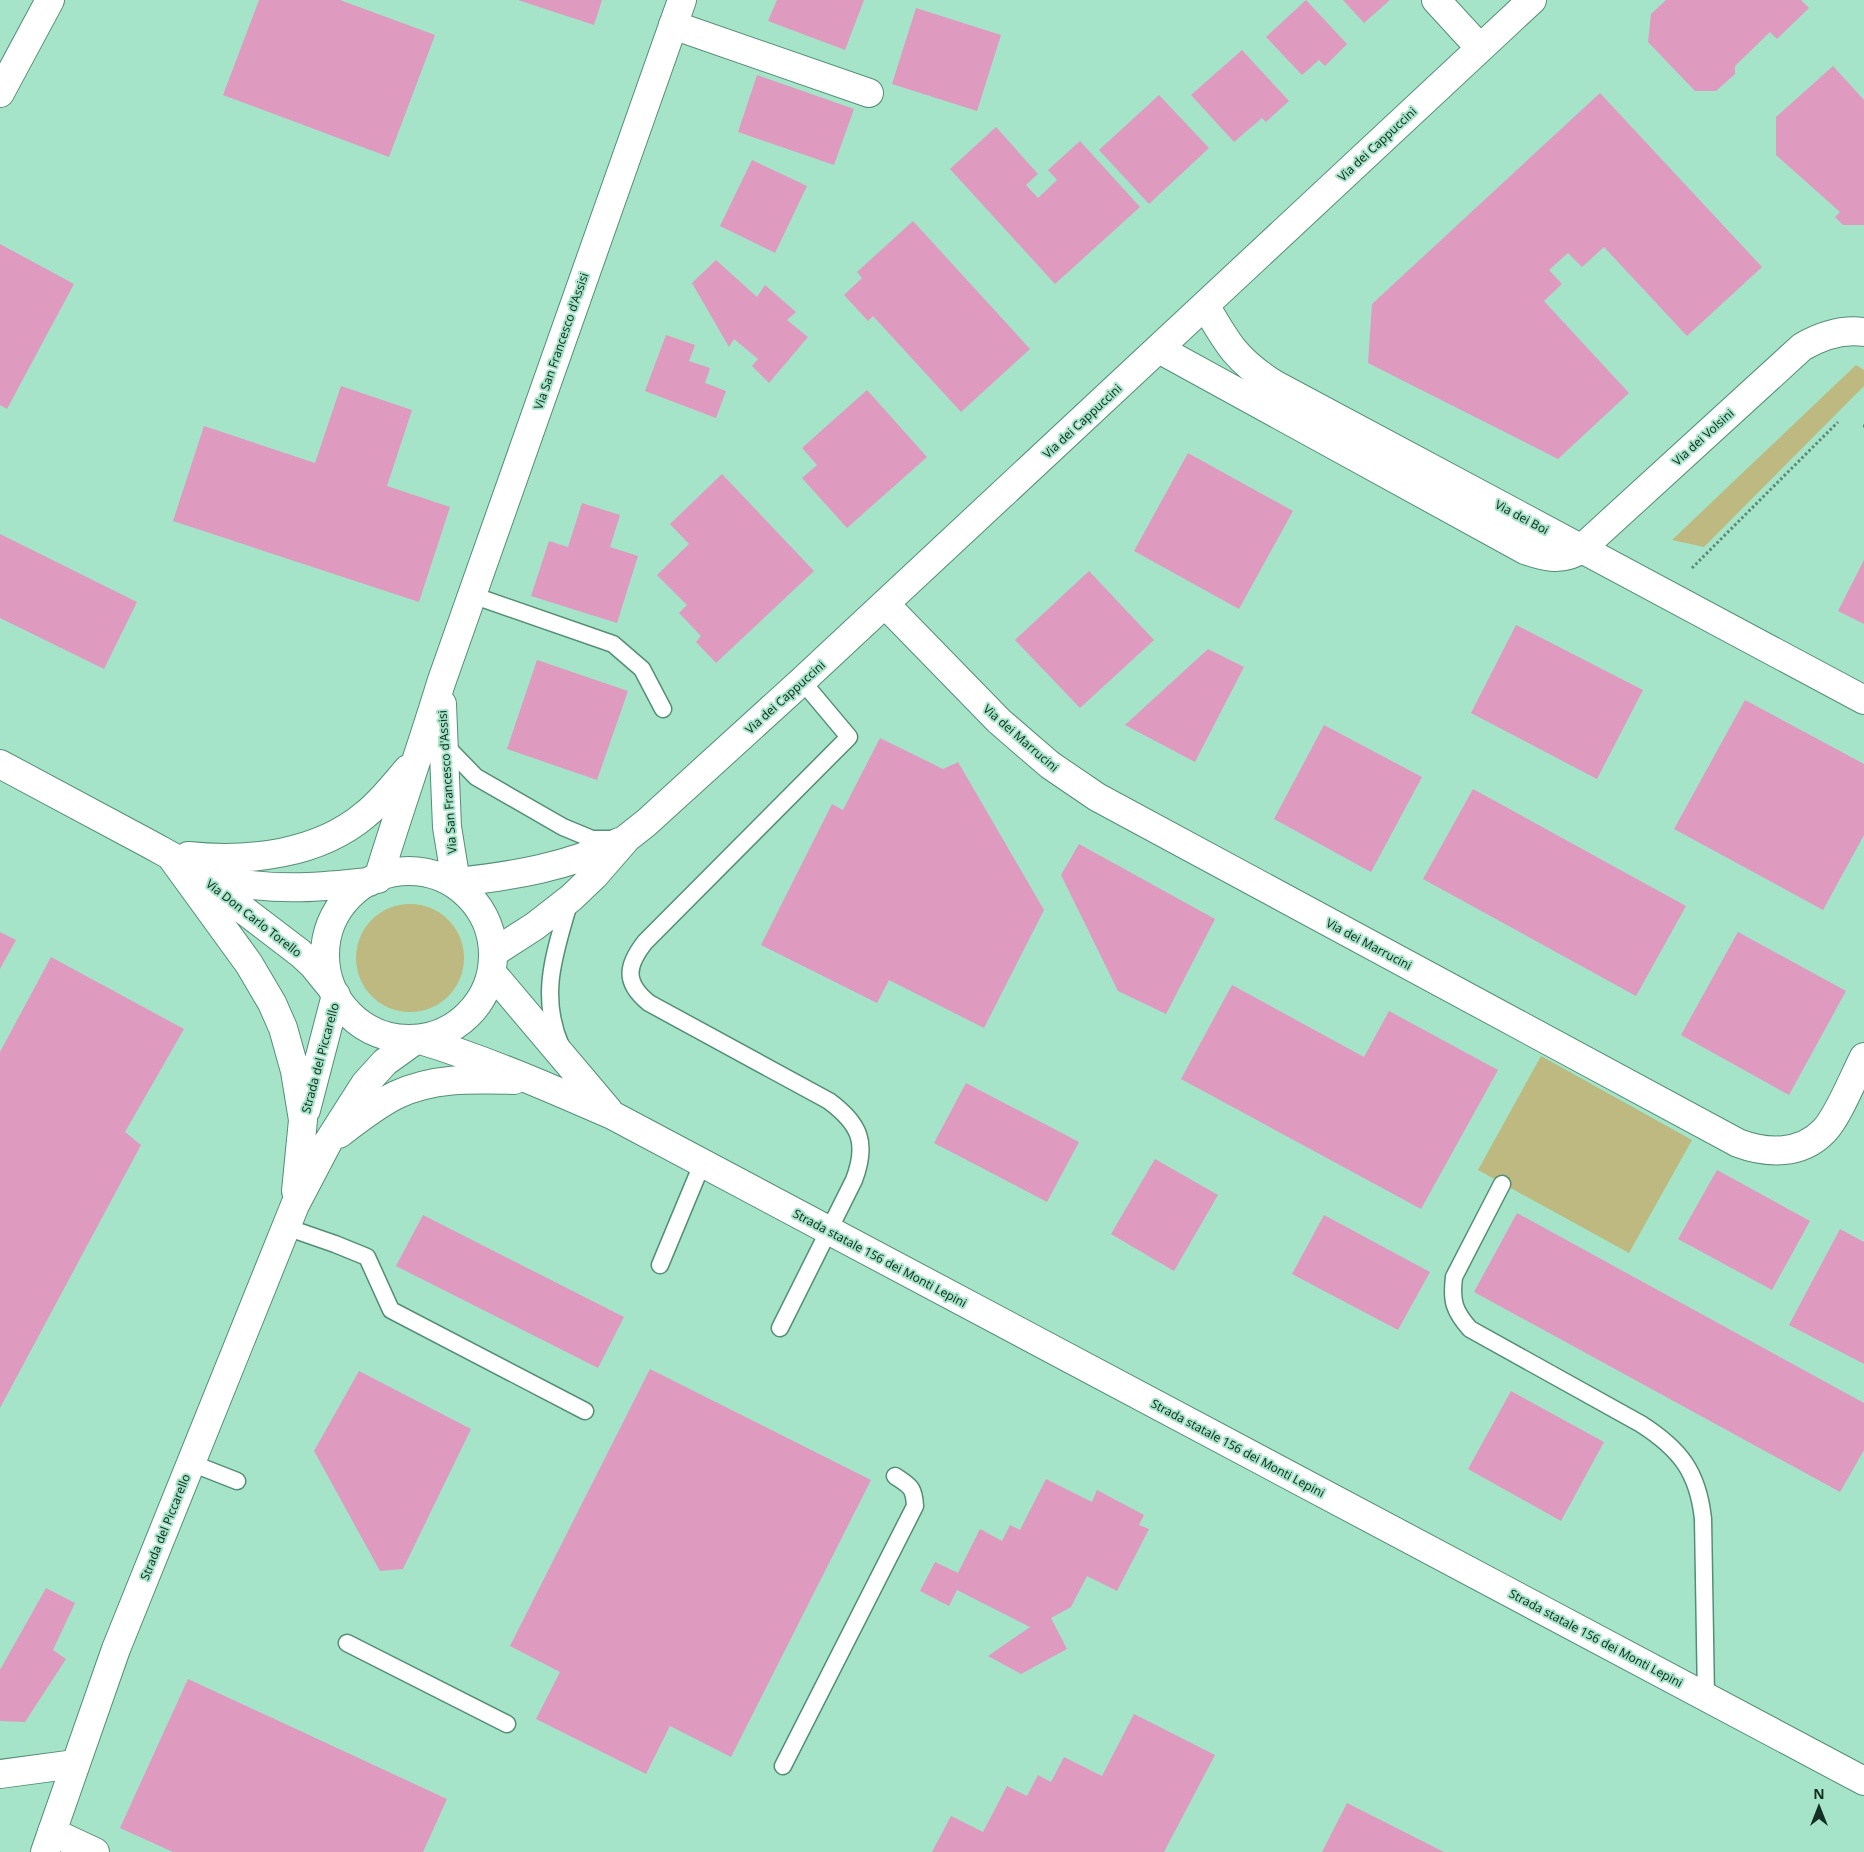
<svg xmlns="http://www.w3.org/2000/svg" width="1864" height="1852" font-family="'Noto Sans',sans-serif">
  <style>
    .green { fill: #bdb980 }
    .building { fill: #df9ac0 }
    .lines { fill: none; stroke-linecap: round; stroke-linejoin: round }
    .lane-casing { stroke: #538f76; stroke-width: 19 }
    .street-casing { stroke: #538f76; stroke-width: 30 }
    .secondary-casing { stroke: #538f76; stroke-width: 30 }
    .path { stroke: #5d8975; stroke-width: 3; stroke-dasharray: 2.5 2.5; stroke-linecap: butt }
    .lane { stroke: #fff; stroke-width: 16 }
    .street { stroke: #fff; stroke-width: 28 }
    .secondary { stroke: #fff; stroke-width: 28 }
    .labels { text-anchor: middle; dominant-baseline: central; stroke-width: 4; stroke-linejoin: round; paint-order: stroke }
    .street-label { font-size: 12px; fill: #152f24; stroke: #a5e4c8 }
  </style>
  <rect width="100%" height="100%" fill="#a5e4c8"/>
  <!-- green -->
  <path class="green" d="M1856 365 1864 370V386L1704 547 1672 540Z
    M356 958a54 54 0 1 1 108 0a54 54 0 1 1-108 0Z
    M1541 1056 1692 1140 1629 1253 1478 1170Z"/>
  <!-- building -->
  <path class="building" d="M259 0H340L435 35 389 157 223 95Z
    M518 0H602L594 25Z
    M777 0H864L845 50 768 21Z
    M1306 0 1347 44 1325 66 1319 60 1302 75 1266 37Z
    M1343 0H1390L1364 23Z
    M1666 0H1801L1809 8 1777 39 1770 32 1735 66V74L1716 91H1695L1648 42 1651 14Z
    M916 8 1001 35 977 111 892 84Z
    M1242 50 1289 101 1266 122 1262 118 1234 142 1191 95Z
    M1833 66 1864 100V225H1843L1835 217 1840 212 1776 155V117Z
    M757 75 854 109 834 165 738 132Z
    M1600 93 1762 267 1687 336 1604 247 1582 267 1568 253 1549 270 1562 284 1544 301 1629 393 1558 459 1368 363 1372 304Z
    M1159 95 1209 148 1149 204 1099 150Z
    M996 127 1038 174 1026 185 1038 198 1057 180 1048 170 1080 141 1140 207 1055 284 950 169Z
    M752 160 807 186 775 253 720 226Z
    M913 221 1030 349 961 412 873 316 868 321 844 295 862 278 857 272Z
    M0 244 74 284 7 409 0 405Z
    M716 260 757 297 765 285 796 312 787 320 808 337 769 383 752 366 758 359 734 339 729 347 692 283Z
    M666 335 695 345 689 361 710 368 705 383 726 391 716 418 645 391Z
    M341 386 412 410 387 486 450 507 419 602 173 521 204 426 315 463Z
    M867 390 927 457 847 528 802 478 817 465 802 448Z
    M1188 453 1293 511 1239 609 1134 551Z
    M722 474 814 571 716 663 696 642 701 636 679 613 687 605 657 575 689 544 670 524Z
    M582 503 620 515 610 547 638 556 617 623 531 596 549 541 568 547Z
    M0 534 137 602 104 669 0 618Z
    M1864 560V624L1838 611Z
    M1089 571 1154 640 1080 708 1015 640Z
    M1516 625 1643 690 1597 779 1471 713Z
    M1208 649 1244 667 1195 762 1125 725Z
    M537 660 628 691 597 780 507 749Z
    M1745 700 1864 764V835L1823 910 1674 829Z
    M1324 725 1422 777 1371 872 1274 819Z
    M880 738 943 769 958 762 1044 910 984 1028 889 980 877 1003 761 945 832 804 843 810Z
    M1473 789 1686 906 1636 996 1423 879Z
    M1079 844 1215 919 1166 1014 1118 991 1061 875Z
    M0 932 16 940 0 969Z
    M1738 932 1846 991 1789 1095 1681 1035Z
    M51 957 184 1029 125 1132 141 1145 0 1408V1052Z
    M1232 985 1364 1057 1389 1011 1498 1070 1421 1209 1181 1079Z
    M966 1083 1079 1142 1047 1202 934 1143Z
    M1155 1159 1218 1195 1174 1271 1111 1234Z
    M1717 1170 1810 1221 1772 1290 1678 1239Z
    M1517 1213 1864 1403V1450L1840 1492 1474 1292Z
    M423 1215 624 1317 598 1368 396 1266Z
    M1324 1215 1430 1272 1398 1330 1292 1274Z
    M1840 1229 1864 1242V1364L1789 1325Z
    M650 1369 871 1480 731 1757 670 1726 646 1774 536 1719 560 1672 510 1646Z
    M359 1371 471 1429 403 1569 380 1571 314 1451Z
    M1511 1391 1604 1442 1561 1521 1468 1469Z
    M1046 1479 1092 1502 1097 1490 1144 1515 1139 1525 1149 1529 1117 1591 1087 1576 1071 1607 1051 1618 1067 1649 1021 1674 988 1656 1030 1627 957 1590 949 1606 920 1591 935 1562 958 1573 980 1529 1002 1541 1010 1525 1020 1530Z
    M46 1588 75 1603 53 1650 66 1659 25 1722 0 1721V1670Z
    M188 1679 447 1799 423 1852H173L120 1828Z
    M1134 1714 1215 1755 1164 1852H932L951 1816 983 1832 1007 1786 1027 1796 1038 1775 1051 1782 1064 1757 1102 1776Z
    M1347 1803 1444 1852H1322Z"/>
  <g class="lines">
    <defs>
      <path id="lane" d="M472 595 613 644 642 669 663 709
        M444 744 476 777 563 827 592 839H615
        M561 1046C538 994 556 950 570 900
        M1502 1184 1454 1277C1451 1301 1454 1311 1470 1329L1641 1424C1680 1449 1698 1472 1703 1519L1706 1697
        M286 1227 335 1244 367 1257 391 1310 585 1411
        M660 1265 702 1164
        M780 1328 854 1180C868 1143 860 1124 829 1101L649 1003C623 982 627 965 645 942L849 737 802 681
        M191 1463 237 1481
        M347 1643 507 1724
        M783 1766 915 1506C914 1487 910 1486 895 1476"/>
      <path id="street" d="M1436 0 1480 48
        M673 25 869 93
        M0 93 50 0
        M1205 305C1227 343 1236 360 1274 384L1864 700
        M1159 349 1525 550C1544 557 1563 562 1581 549L1802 347C1821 336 1842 329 1864 332
        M885 604 999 721 1050 765 1097 797 1738 1143C1767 1154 1801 1155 1824 1131 1838 1117 1854 1076 1864 1057
        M456 882C513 876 567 867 619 842
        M493 953 535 926 571 898 594 876 627 838 646 823 802 681 1532 0
        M0 1774 75 1764
        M52 1832 95 1852"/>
      <path id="secondary" d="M442 704 447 827 456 882
        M0 764C47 789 94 814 140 839 169 854 200 875 233 882 278 891 323 887 369 882
        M188 856C248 862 318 855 366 814 382 801 394 785 408 769
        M172 858 249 964 272 1003 283 1028 295 1071 303 1120 296 1191
        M325 955a84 84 0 1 1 168 0a84 84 0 1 1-168 0Z
        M203 879 300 953 313 965 330 986
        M378 879C398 813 421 749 441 683L682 0
        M493 974 608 1110
        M417 1039C484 1059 548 1087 612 1115L1864 1781
        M306 1110 336 995
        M339 1134C357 1120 376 1105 396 1095 434 1077 474 1079 514 1080
        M45 1852 116 1649 295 1205 328 1142 365 1084 385 1062 417 1039"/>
    </defs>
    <!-- lane casing -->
    <use href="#lane" class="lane-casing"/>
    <!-- street casing -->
    <use href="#street" class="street-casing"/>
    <!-- secondary casing -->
    <use href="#secondary" class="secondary-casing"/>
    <!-- path -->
    <path class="path" d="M1863 426H1864
      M1692 568 1838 422"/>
    <!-- lane -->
    <use href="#lane" class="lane"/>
    <!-- street -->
    <use href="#street" class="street"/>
    <!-- secondary -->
    <use href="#secondary" class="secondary"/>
  </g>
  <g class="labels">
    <!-- street labels -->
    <g class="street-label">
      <text transform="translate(1377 144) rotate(-43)">Via dei Cappuccini</text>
      <text transform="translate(561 341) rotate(-71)">Via San Francesco d'Assisi</text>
      <text transform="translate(1082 421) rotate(-43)">Via dei Cappuccini</text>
      <text transform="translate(1703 437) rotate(-42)">Via dei Volsini</text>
      <text transform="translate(1522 517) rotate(28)">Via dei Boi</text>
      <text transform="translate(785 697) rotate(-42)">Via dei Cappuccini</text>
      <text transform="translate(1021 738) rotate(41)">Via dei Marrucini</text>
      <text transform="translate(447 782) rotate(-94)">Via San Francesco d'Assisi</text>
      <text transform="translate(254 918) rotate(38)">Via Don Carlo Torello</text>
      <text transform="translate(1369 944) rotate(28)">Via dei Marrucini</text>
      <text transform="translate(320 1058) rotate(-75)">Strada del Piccarello</text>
      <text transform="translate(880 1258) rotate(28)">Strada statale 156 dei Monti Lepini</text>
      <text transform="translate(1238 1448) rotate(28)">Strada statale 156 dei Monti Lepini</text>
      <text transform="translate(165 1527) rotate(-68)">Strada del Piccarello</text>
      <text transform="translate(1596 1638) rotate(28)">Strada statale 156 dei Monti Lepini</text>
    </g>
  </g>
  <!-- north arrow -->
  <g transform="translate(1819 1807)" stroke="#a5e4c8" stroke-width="4" paint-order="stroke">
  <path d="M0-4L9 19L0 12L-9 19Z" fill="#152f24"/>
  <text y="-8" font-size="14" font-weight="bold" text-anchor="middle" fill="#152f24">N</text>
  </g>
</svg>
